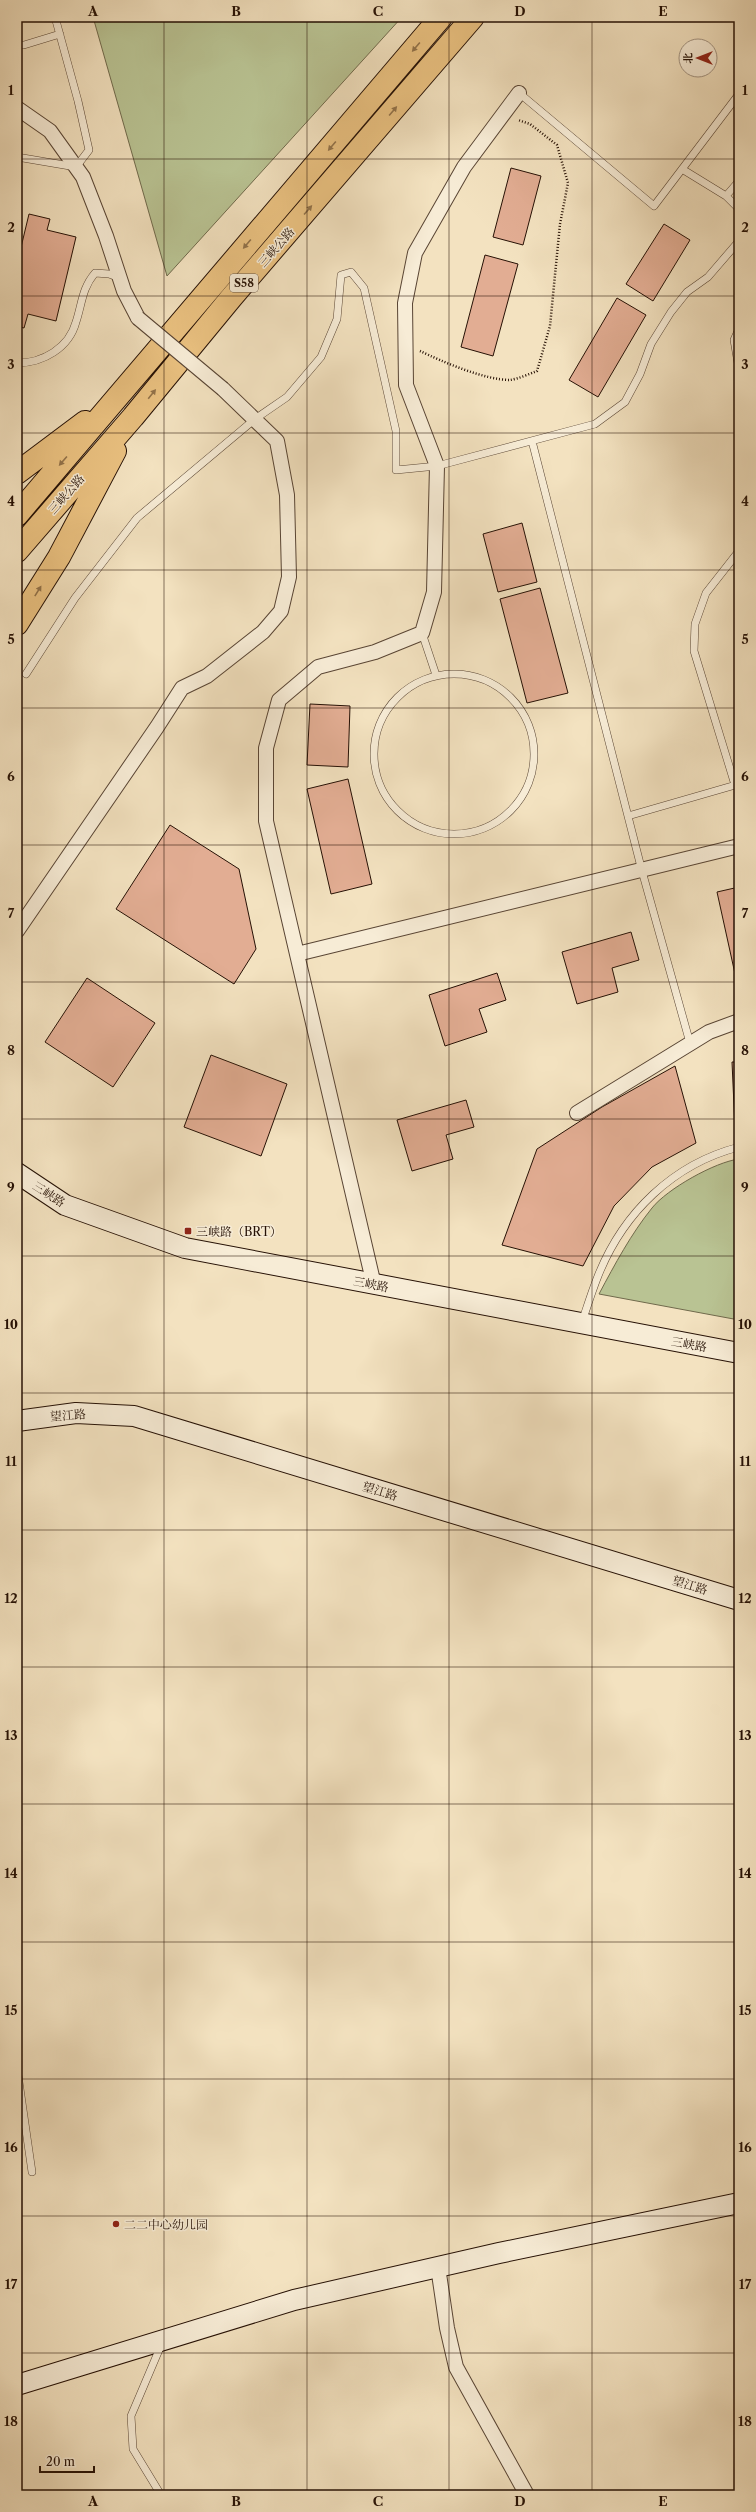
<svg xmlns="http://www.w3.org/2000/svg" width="756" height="2512" font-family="'Libre Caslon Text','Noto Serif SC',serif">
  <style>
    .green { fill: #b9c393; stroke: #706a4c }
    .building { fill: #e2ad93; stroke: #261105 }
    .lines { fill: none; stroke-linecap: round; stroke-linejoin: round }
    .lane-casing { stroke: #594534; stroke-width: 8 }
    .street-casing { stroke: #594534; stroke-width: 16 }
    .secondary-casing { stroke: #261105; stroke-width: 22 }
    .highway-casing { stroke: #261105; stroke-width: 24 }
    .path { stroke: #261105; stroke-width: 2.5; stroke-dasharray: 1 2; stroke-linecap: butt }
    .lane { stroke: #f7ecd6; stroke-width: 7 }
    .street { stroke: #f7ecd6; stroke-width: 14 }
    .secondary { stroke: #f7ecd6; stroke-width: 20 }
    .highway { stroke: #eac180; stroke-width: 22 }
    .street-bridge-casing { stroke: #594534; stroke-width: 16; stroke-linecap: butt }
    .street-bridge { stroke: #f7ecd6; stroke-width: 14 }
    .oneway { fill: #927249 }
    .grid { fill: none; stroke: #261105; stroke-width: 1; stroke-opacity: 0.55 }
    .poi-dot { fill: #8f2418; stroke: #f7ecd6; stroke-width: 1.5 }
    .labels { text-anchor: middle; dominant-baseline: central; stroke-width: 3; stroke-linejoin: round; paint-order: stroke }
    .shield { fill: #f7ecd6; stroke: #655344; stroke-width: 1 }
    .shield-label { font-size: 11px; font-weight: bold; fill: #261105 }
    .street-label { font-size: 12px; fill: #261105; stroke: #f7ecd6 }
    .poi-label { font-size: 12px; fill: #261105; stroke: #f7ecd6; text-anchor: start }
    .neatline { fill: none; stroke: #261105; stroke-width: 1.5 }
    .grid-label { font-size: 13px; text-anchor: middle; font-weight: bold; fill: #261105 }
  </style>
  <rect width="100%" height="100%" fill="#f3e2c0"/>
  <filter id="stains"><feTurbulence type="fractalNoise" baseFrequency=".005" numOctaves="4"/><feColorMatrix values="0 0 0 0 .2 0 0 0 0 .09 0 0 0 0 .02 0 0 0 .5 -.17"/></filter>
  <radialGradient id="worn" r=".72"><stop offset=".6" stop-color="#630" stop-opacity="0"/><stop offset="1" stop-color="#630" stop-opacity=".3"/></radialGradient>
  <!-- green -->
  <path class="green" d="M93 17H402L167 276Z
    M739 1159V1320L599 1294C615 1264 631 1234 652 1208 667 1189 715 1162 739 1159Z"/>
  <!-- building -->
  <path class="building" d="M17 17H28L17 20 20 33 17 34Z
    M511 168 541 176 523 245 493 237Z
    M29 214 50 219 47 230 76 237 56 321 28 314 24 328 17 326V264Z
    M664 224 690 240 653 301 626 284Z
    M485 255 518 264 493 356 461 347Z
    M617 298 646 315 598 397 569 380Z
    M522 523 537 582 498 592 483 534Z
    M540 588 568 693 527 703 500 599Z
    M310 704 350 706 348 767 307 765Z
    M348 779 372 884 331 894 307 789Z
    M170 825 239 869 256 949 234 984 116 909Z
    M739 887V992L717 892Z
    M631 932 639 960 612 968 618 992 577 1004 562 952Z
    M497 973 506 1000 479 1009 487 1032 445 1046 429 995Z
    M87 978 155 1023 113 1087 45 1042Z
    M211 1055 287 1084 261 1156 184 1127Z
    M732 1062H739V1128H735Z
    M675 1066 696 1143 652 1167 614 1206 583 1266 502 1245 537 1149 602 1107Z
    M466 1100 474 1127 446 1135 453 1159 412 1171 397 1120Z"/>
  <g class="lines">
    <defs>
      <path id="lane" d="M17 45H24L60 34
        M519 93 654 206 739 94
        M17 157 76 167 89 150 78 101 55 17
        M682 169 726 196
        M739 181 726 196 739 209
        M739 329 734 340 739 369
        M17 363C43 363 69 348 76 322 82 304 82 288 95 273L109 274 120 278
        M532 441 642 871 690 1043
        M422 633 436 675
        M26 674 75 598 137 518 255 419 287 397 321 357 337 319 341 275 351 272 364 288 396 431V470L437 466 595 424 625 402 640 374 651 344 671 312 687 292 708 277 739 241
        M374 754a80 80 0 1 1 160 0a80 80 0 1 1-160 0Z
        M735 785 694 651 695 624 706 593 739 551
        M628 816 739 784
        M582 1322C587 1307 592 1291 598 1276 623 1213 673 1164 739 1147
        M17 2068 32 2172
        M161 2495 133 2449 131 2416 162 2343"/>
      <path id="street" d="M17 108 50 131 83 177 106 236 124 291 138 318
        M17 931 157 727 182 688 207 676 263 632 281 611 289 577 287 495 277 441 223 389
        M297 954 739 846
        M577 1113 709 1032 739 1021
        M374 1285 266 821V748L279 700 318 667 375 652 422 633 434 592 437 466 406 385 405 303 415 253 464 167 519 93
        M438 2267 447 2328 456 2367 527 2495"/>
      <path id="secondary" d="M17 1173 65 1205 185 1248 739 1353
        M17 1421 76 1413 134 1416 739 1600
        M17 2385 294 2300 499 2253 739 2203"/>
      <path id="highway" d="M17 473 85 422
        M17 515 441 17
        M17 551 133 417 231 298 473 17
        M17 624 59 557 115 451"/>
    </defs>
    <!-- lane casing -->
    <use href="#lane" class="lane-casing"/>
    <!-- street casing -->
    <use href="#street" class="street-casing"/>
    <!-- secondary casing -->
    <use href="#secondary" class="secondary-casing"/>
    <!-- highway casing -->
    <use href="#highway" class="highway-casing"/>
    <!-- path -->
    <path class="path" d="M420 351C443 362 485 380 510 380 518 379 529 374 537 371L550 326 560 224 568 183 557 145 530 124 518 120"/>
    <!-- lane -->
    <use href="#lane" class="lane"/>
    <!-- street -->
    <use href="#street" class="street"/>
    <!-- secondary -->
    <use href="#secondary" class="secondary"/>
    <!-- highway -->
    <use href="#highway" class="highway"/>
    <defs>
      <path id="street-bridge" d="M138 318 223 389"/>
    </defs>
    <!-- street-bridge casing -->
    <use href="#street-bridge" class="street-bridge-casing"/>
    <!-- street-bridge -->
    <use href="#street-bridge" class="street-bridge"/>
  </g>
  <!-- one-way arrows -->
  <defs><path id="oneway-solid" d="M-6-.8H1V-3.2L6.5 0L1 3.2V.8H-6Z"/></defs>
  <g class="oneway">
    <use href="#oneway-solid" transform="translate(416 47) rotate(130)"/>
    <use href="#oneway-solid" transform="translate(393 111) rotate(-50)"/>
    <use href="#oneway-solid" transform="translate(332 146) rotate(130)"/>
    <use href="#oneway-solid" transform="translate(308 210) rotate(-49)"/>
    <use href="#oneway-solid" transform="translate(247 244) rotate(130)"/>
    <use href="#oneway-solid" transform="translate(152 394) rotate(-51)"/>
    <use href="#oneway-solid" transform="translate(63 461) rotate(131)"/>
    <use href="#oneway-solid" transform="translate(38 591) rotate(-58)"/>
  </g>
  <!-- grid -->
  <path class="grid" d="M164 17V2495M307 17V2495M449 17V2495M592 17V2495M17 159H739M17 296H739M17 433H739M17 570H739M17 708H739M17 845H739M17 982H739M17 1119H739M17 1256H739M17 1393H739M17 1530H739M17 1667H739M17 1804H739M17 1942H739M17 2079H739M17 2216H739M17 2353H739"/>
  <!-- markers -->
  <g class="poi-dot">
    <rect x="184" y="1227" width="8" height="8" rx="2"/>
    <circle cx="116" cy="2224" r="4"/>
  </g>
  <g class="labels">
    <!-- shield labels -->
    <rect class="shield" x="230" y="274" width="28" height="18" rx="3"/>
    <g class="shield-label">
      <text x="244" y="283">S58</text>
    </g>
    <!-- street labels -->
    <g class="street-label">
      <text transform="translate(276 247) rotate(-49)">三峡公路</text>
      <text transform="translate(66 494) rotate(-49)">三峡公路</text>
      <text transform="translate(49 1194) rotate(33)">三峡路</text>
      <text transform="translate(371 1284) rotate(11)">三峡路</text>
      <text transform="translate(689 1344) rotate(10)">三峡路</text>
      <text transform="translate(68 1415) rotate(-4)">望江路</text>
      <text transform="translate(380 1491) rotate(17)">望江路</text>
      <text transform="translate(690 1585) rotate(17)">望江路</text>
    </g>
    <!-- poi labels -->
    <g class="poi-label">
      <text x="196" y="1231">三峡路（BRT）</text>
      <text x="124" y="2224">二二中心幼儿园</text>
    </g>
  </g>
  <!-- margin -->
  <rect width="756" height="2512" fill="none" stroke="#f3e2c0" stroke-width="44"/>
  <!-- north arrow -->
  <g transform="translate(698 58) rotate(270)"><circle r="19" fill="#f7ecd6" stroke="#a39482"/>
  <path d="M0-3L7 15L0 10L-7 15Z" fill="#8f2418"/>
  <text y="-6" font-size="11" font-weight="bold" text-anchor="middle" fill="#261105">北</text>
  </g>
  <!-- scale -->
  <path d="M40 2466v6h54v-6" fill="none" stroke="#261105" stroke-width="2"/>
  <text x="46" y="2466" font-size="12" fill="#261105" stroke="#f7ecd6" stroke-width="3" paint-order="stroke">20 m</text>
  <rect x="22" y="22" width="712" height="2468" class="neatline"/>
  <g class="grid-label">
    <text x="93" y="16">A</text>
    <text x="236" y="16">B</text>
    <text x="378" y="16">C</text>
    <text x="520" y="16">D</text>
    <text x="663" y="16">E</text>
    <text x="11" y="95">1</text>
    <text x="745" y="95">1</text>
    <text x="11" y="232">2</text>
    <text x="745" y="232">2</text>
    <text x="11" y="369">3</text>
    <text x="745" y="369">3</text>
    <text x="11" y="506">4</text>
    <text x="745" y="506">4</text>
    <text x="11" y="644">5</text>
    <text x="745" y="644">5</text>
    <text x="11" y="781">6</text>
    <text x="745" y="781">6</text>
    <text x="11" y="918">7</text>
    <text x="745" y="918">7</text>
    <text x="11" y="1055">8</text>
    <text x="745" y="1055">8</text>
    <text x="11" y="1192">9</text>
    <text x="745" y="1192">9</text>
    <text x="11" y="1329">10</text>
    <text x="745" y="1329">10</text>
    <text x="11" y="1466">11</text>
    <text x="745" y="1466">11</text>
    <text x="11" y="1603">12</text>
    <text x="745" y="1603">12</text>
    <text x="11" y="1740">13</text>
    <text x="745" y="1740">13</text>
    <text x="11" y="1878">14</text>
    <text x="745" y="1878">14</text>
    <text x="11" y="2015">15</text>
    <text x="745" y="2015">15</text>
    <text x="11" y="2152">16</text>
    <text x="745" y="2152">16</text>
    <text x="11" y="2289">17</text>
    <text x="745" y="2289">17</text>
    <text x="11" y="2426">18</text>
    <text x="745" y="2426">18</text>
    <text x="93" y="2506">A</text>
    <text x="236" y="2506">B</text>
    <text x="378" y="2506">C</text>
    <text x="520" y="2506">D</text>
    <text x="663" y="2506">E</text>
  </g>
  <rect width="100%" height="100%" filter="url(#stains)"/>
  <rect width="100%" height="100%" fill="url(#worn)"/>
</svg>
